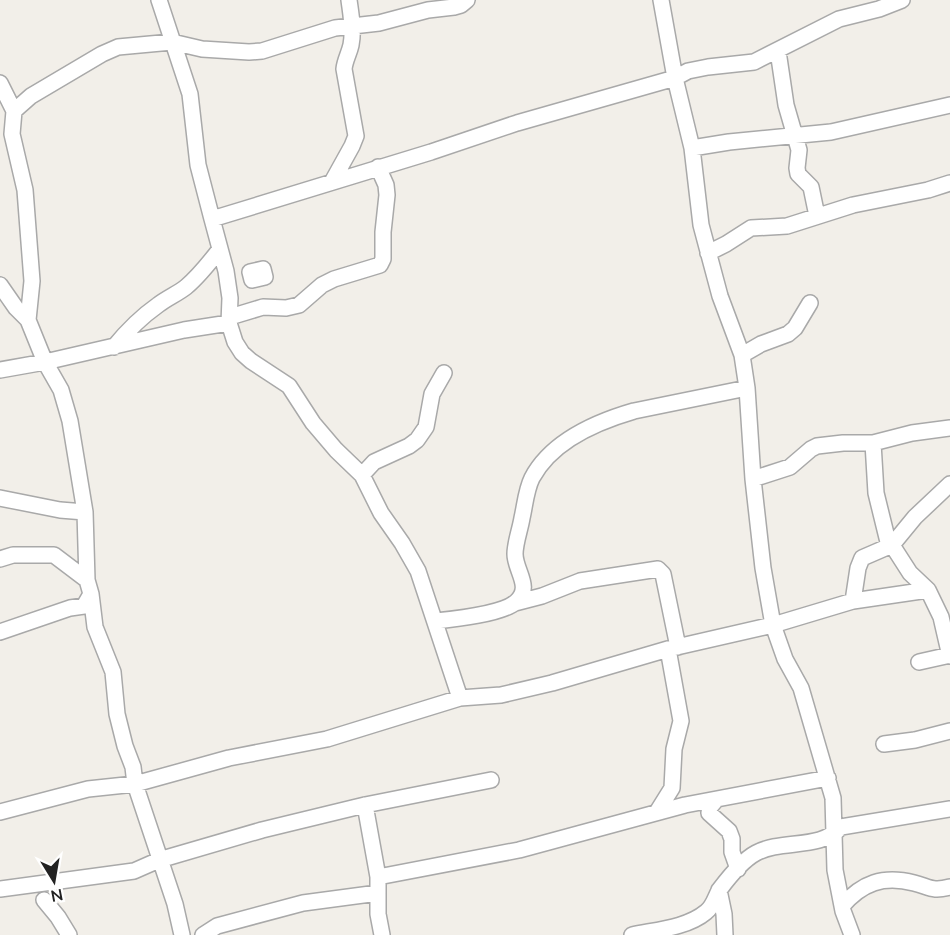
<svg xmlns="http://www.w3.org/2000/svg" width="950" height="935" font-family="Mulish,sans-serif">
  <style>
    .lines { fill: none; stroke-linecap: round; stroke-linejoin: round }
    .minor-casing { stroke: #a9a9a9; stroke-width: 18 }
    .minor { stroke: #fff; stroke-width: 15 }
  </style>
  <rect width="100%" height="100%" fill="#f2efe9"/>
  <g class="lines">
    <defs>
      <path id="minor" d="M159 0 190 94 198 165 212 219
        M661 0 675 78 692 148 701 225 720 296 742 355 747 388 753 479 763 568 773 625 785 659 801 688 833 798 835 870 843 911 852 935
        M778 51 786 105 799 150 797 168 798 174 811 187 817 216
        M0 83 14 111
        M692 148 729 142 831 132 950 105
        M332 182 352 146 356 136 344 69C345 60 349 54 351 45 354 30 351 15 349 0
        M708 253 726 244 751 228 787 226 853 205 928 190 950 183
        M263 269 265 277 252 280 250 272Z
        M0 285 16 308 28 320
        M230 317 263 307 286 308 299 305 322 285 334 279 380 265 383 259V232L387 195 386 185 378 167
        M114 347C127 331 141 317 158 305 167 298 177 294 186 287 199 276 210 262 220 249
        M742 355 761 344 788 334 795 328 810 303
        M0 370 45 362 184 330 229 323
        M873 443 876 493 889 546
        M362 475 374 462 409 446 417 440 426 427 432 394 444 373
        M753 479 790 467 811 449 817 446 843 443H873L912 433 950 428
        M0 498 60 510 85 512
        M892 545 910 573 928 590 941 617 950 656
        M0 559 13 555H54L87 580
        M853 601 858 568 862 558 892 545 915 517 950 484
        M515 603 542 596 580 581 658 569 663 574 678 647
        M436 621C455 619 502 614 516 602 533 587 515 571 515 554 515 543 520 530 522 518 525 505 526 490 532 478 551 442 596 422 634 411L747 388
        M0 632 70 608 84 606 91 594
        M919 662 950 655
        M460 698 418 571 402 543 381 513 362 475 336 450 313 423 289 386 251 361 242 353 235 342 229 323 230 298 226 271 212 219 431 152 517 123 675 78 688 71 708 67 754 62 839 19 879 9 902 0
        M884 744 915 740 950 731
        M716 800 710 807 709 813 729 831 732 839V852L738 869
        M365 805 378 877V914L382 935
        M0 812 88 789 135 784 229 758 327 739 460 698 501 695 552 683 668 649 773 625 853 601 928 590
        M657 812 672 788 674 749 681 721 668 649
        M378 877 519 850 685 805 828 778
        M0 889 134 871 159 860 262 830 365 805 491 780
        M719 890 724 914 725 935
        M44 900 58 917 69 935
        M842 906C862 883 883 875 914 883 930 887 932 892 950 887
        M182 935 175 904 135 784 133 767 125 746 117 714 113 672 95 627 91 594 87 580 85 512 70 421 61 390 45 362 28 320 32 281 25 190 12 134 14 111 31 96 102 54 118 47 172 42 202 49 249 52 262 51 335 28 379 23 428 10 454 7 461 5 467 0
        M203 935 217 926 303 903 378 893
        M632 935C655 930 687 928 706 912 714 906 715 897 720 889 729 877 743 860 756 853 782 839 821 850 841 827L950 809"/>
    </defs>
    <!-- minor casing -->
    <use href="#minor" class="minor-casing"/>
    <!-- minor -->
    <use href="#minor" class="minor"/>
  </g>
  <!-- north arrow -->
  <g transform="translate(54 881) rotate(169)" stroke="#ffffff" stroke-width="4.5" paint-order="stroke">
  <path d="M0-4.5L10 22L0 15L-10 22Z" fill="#222222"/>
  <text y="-9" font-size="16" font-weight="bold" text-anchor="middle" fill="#222222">N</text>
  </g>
</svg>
